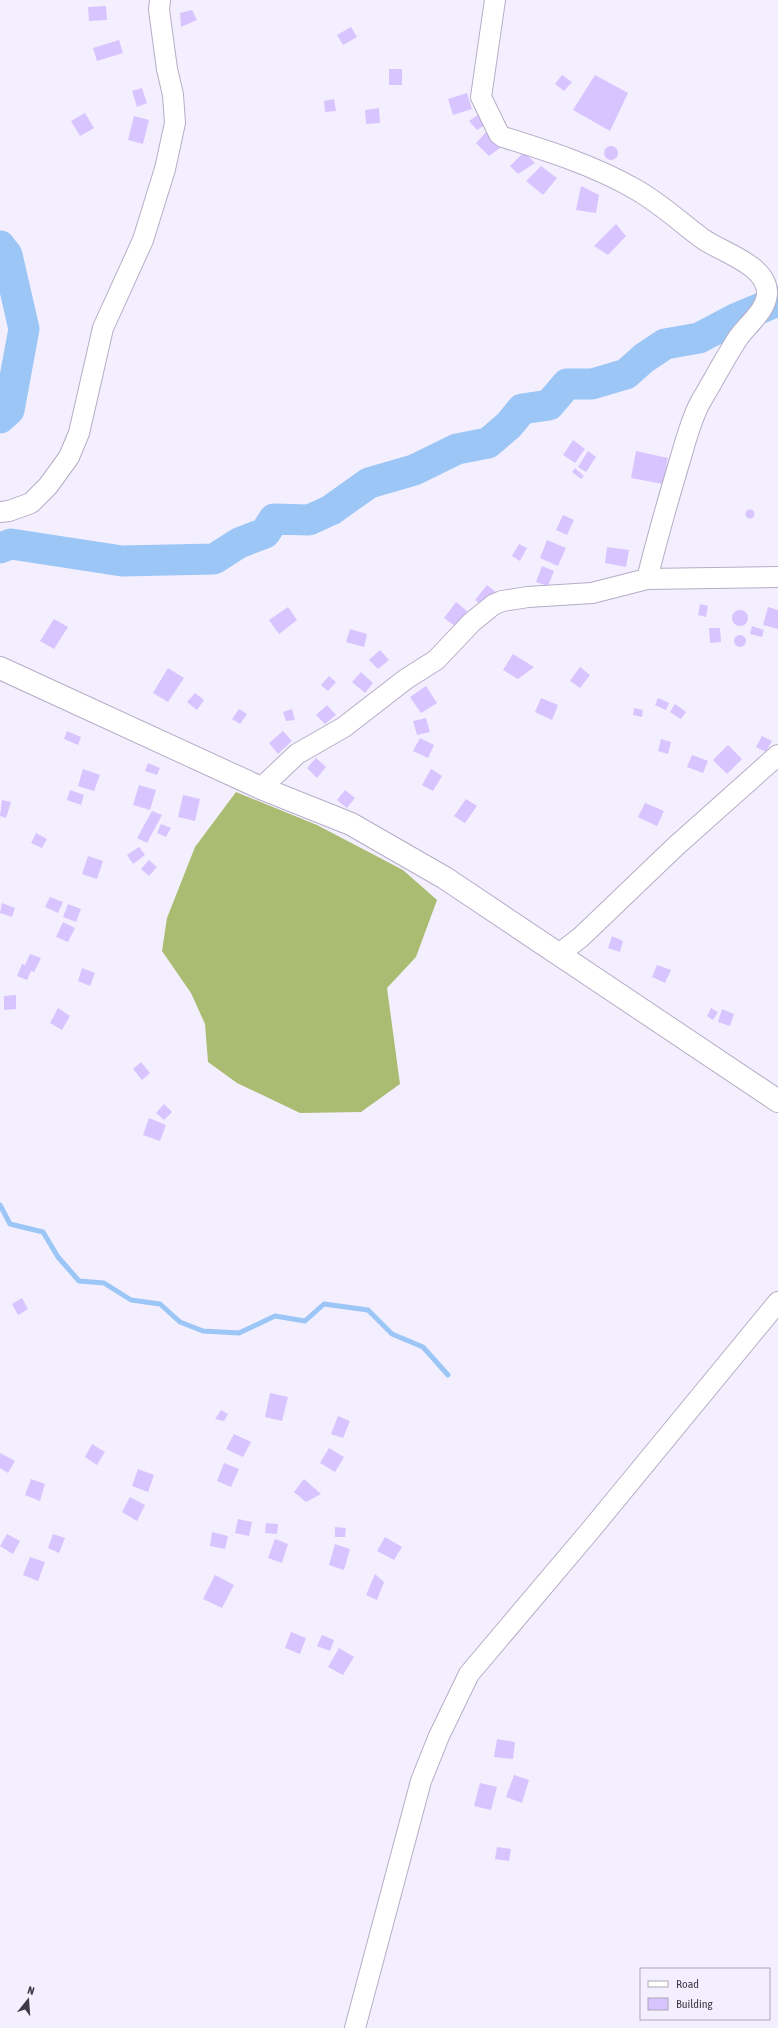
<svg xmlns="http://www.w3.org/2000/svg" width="778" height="2028" font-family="'Asap Condensed',sans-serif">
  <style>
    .forest { fill: #a9bc71 }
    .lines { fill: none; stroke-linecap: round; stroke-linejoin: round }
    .stream { stroke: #9cc6f6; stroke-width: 5 }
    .river { stroke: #9cc6f6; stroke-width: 31 }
    .building { fill: #d8c4fe }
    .street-casing { stroke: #b5adc6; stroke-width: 22 }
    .secondary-casing { stroke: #b5adc6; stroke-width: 24 }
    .street { stroke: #fff; stroke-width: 20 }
    .secondary { stroke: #fff; stroke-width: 22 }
  </style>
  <rect width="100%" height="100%" fill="#f4efff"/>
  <!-- forest -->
  <path class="forest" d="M236 792 317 825 403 870 437 900 416 957 387 988 400 1084 361 1112 300 1113 237 1083 208 1062 205 1024 191 993 162 951 167 918 195 847Z"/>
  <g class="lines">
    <!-- stream -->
    <path class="stream" d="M0 1205 10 1224 43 1232 58 1257 79 1281 104 1283 131 1300 160 1304 180 1322 203 1331 239 1333 275 1316 305 1321 324 1304 368 1310 392 1334 423 1347 448 1375"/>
    <!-- river -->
    <path class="river" d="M0 246 7 255 24 329 9 410 0 418
      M0 548 11 544 122 561 214 559 239 543 265 533 274 519 309 520 331 510 369 483 414 470 457 449 488 443 509 425 522 409 549 405 567 384H592L626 374 644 358 665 344 699 338 737 318 778 301"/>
  </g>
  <!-- building -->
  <path class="building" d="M106 6 107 20 89 21 88 7Z
    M192 10 197 20 181 27 180 13Z
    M351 27 357 37 343 45 337 35Z
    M119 40 123 53 97 61 93 48Z
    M389 69H402V85H389Z
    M562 75 572 82 564 91 555 84Z
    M595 75 628 93 610 131 573 110Z
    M142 88 147 103 137 107 132 91Z
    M467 93 472 109 453 115 448 99Z
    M334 99 336 111 325 112 324 101Z
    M379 108 380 123 366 124 365 110Z
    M482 112 490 122 477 130 469 121Z
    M85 113 94 128 80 136 71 121Z
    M134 116 149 120 143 144 128 140Z
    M488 130 504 145 489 156 476 143Z
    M604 153a7 7 0 1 1 14 0a7 7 0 1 1-14 0Z
    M524 152 535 163 518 174 510 166Z
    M541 166 557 178 543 195 526 181Z
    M581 186 599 195 596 213 576 210Z
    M616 224 626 236 608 255 594 246Z
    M573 440 585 449 575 463 563 455Z
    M588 451 596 457 586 472 578 467Z
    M636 451 668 458 663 484 631 478Z
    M575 468 584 476 581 479 572 472Z
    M745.5 514a4.5 4.5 0 1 1 9 0a4.5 4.5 0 1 1-9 0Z
    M563 515 574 520 567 535 556 530Z
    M547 540 566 548 558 566 540 558Z
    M519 544 527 548 520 561 512 556Z
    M607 547 629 550 626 567 605 563Z
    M542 566 554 571 548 586 536 582Z
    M487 585 497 593 486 608 475 600Z
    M456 602 467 611 455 626 444 618Z
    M700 604 708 606 706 617 698 615Z
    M288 607 297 620 279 634 269 620Z
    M768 607 778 610V629L763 625Z
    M732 618a8 8 0 1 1 16 0a8 8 0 1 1-16 0Z
    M54 619 68 627 54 649 40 641Z
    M752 626 764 630 762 637 750 634Z
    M709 628H720L721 642 710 643Z
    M350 629 367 634 364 647 346 642Z
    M734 641a6 6 0 1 1 12 0a6 6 0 1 1-12 0Z
    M380 650 389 660 378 669 369 660Z
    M513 654 534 667 518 679 503 670Z
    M580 667 590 675 580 688 570 681Z
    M168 668 184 678 168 702 153 693Z
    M361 672 373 683 365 693 352 682Z
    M329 676 336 682 328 691 321 685Z
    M426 686 437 703 421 713 410 697Z
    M195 693 204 700 197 710 187 702Z
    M541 698 558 705 552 720 535 712Z
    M658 698 669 703 666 710 655 705Z
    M675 704 686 712 681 719 670 712Z
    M327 705 336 715 325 724 316 715Z
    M634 708 643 710 642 717 633 715Z
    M239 709 247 714 240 724 232 719Z
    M292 709 295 720 286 721 283 712Z
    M426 718 430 732 417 735 413 721Z
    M67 731 81 737 78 745 64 739Z
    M283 731 292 741 278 754 269 743Z
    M762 736 772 741 766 752 756 747Z
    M420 738 434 745 428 758 413 751Z
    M661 739 671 742 668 754 658 751Z
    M728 745 742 759 727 774 713 760Z
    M692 755 708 761 703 773 687 767Z
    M316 758 326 767 317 778 307 768Z
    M148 763 160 768 157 775 145 771Z
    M83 769 100 775 94 791 78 786Z
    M431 769 442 776 433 791 422 785Z
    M139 785 156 790 150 810 133 805Z
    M70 790 84 795 81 805 67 800Z
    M345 790 355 798 347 808 337 800Z
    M183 795 200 799 195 821 178 817Z
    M466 799 477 806 465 823 454 816Z
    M2 800 11 802 6 818 0 816Z
    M645 803 664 811 657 826 638 817Z
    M152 811 162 815 147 843 137 838Z
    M161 824 171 828 166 837 157 833Z
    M36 833 47 839 42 848 31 843Z
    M139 847 145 855 133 864 127 855Z
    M88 856 103 861 97 879 82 874Z
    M149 860 157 867 149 876 141 869Z
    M50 897 63 902 58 913 45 907Z
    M2 903 15 908 12 917 0 913Z
    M68 904 81 909 76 922 63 917Z
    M63 922 75 928 68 942 56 937Z
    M612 936 623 941 620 952 608 948Z
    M30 954 41 958 34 972 31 971 27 980 17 976 22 964 25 965Z
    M657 965 671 970 665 983 652 977Z
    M82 968 95 973 90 986 78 981Z
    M16 995V1009L4 1010V996Z
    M58 1008 70 1016 62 1030 50 1023Z
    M711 1008 718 1012 713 1020 707 1016Z
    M722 1009 734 1014 730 1026 718 1022Z
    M141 1062 150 1073 142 1080 133 1069Z
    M164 1104 172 1112 164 1120 156 1113Z
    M149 1118 166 1125 160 1141 143 1135Z
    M22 1298 28 1309 18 1315 12 1304Z
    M270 1393 288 1397 282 1421 265 1417Z
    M221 1410 228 1414 224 1421 215 1419Z
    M338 1416 350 1421 343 1438 331 1434Z
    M234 1434 251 1442 243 1457 226 1449Z
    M92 1444 105 1452 97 1465 85 1457Z
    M329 1448 344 1457 335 1472 320 1463Z
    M0 1453 15 1461 8 1473 0 1468Z
    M224 1463 239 1469 231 1487 217 1481Z
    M138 1469 154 1475 148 1492 132 1486Z
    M31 1479 45 1484 40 1501 25 1495Z
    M304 1479 321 1494 306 1502 294 1492Z
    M130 1497 145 1505 137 1521 122 1512Z
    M238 1519 252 1522 249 1536 235 1533Z
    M266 1523 278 1524 277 1534 265 1533Z
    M335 1527 346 1528 345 1537H335Z
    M212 1532 228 1536 225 1549 210 1546Z
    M7 1534 20 1541 13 1554 0 1546Z
    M53 1534 65 1538 59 1553 48 1548Z
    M385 1537 402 1547 394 1560 377 1551Z
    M275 1539 288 1544 282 1563 268 1558Z
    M335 1544 350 1549 344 1570 329 1565Z
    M30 1557 45 1562 38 1581 23 1575Z
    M375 1574 384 1582 377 1600 366 1595Z
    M215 1575 234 1585 222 1608 203 1599Z
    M291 1632 306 1638 300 1654 285 1648Z
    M322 1635 334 1640 330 1651 317 1646Z
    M339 1648 354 1657 343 1675 328 1667Z
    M497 1739 515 1742 513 1759 494 1757Z
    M514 1775 529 1780 522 1803 506 1797Z
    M480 1783 497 1787 491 1810 474 1806Z
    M497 1847 511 1849 509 1861 495 1859Z"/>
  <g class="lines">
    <defs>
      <path id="street" d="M495 0 481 97 499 134 503 137C548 151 593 165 635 189 660 203 680 222 703 239 723 253 768 265 767 294 766 311 747 325 738 338 725 358 713 381 701 401 691 419 686 440 680 460 668 500 657 539 647 579
        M0 512 9 511 31 503 48 486 69 457 79 433 103 328 143 240 165 169 175 123 173 95 167 69 159 10 160 0
        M261 788 297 754 344 727 406 679 436 660 472 622 493 605 502 601 528 597 592 593 647 579 778 577
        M559 954 581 937 676 846 778 755
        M355 2028 421 1781 439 1736 469 1674 589 1532 778 1302"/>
      <path id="secondary" d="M0 668 261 788 351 824 445 878 778 1101"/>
    </defs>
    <!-- street casing -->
    <use href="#street" class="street-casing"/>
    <!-- secondary casing -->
    <use href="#secondary" class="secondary-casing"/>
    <!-- street -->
    <use href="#street" class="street"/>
    <!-- secondary -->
    <use href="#secondary" class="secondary"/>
  </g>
  <!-- legend -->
  <rect x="640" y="1968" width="130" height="52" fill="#f4efff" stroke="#aba7b5"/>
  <rect x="648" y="1981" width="20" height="6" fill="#ffffff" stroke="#aba7b5"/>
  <text x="676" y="1988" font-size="12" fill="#3e3b46">Road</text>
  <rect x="648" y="1998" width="20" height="12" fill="#d8c4fe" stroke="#aba7b5"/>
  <text x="676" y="2008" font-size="12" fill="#3e3b46">Building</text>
  <!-- north arrow -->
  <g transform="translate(28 2000) rotate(17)" stroke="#f4efff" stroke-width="3" paint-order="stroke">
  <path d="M0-3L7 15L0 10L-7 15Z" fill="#3e3b46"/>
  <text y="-6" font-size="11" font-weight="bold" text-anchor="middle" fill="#3e3b46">N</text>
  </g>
</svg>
